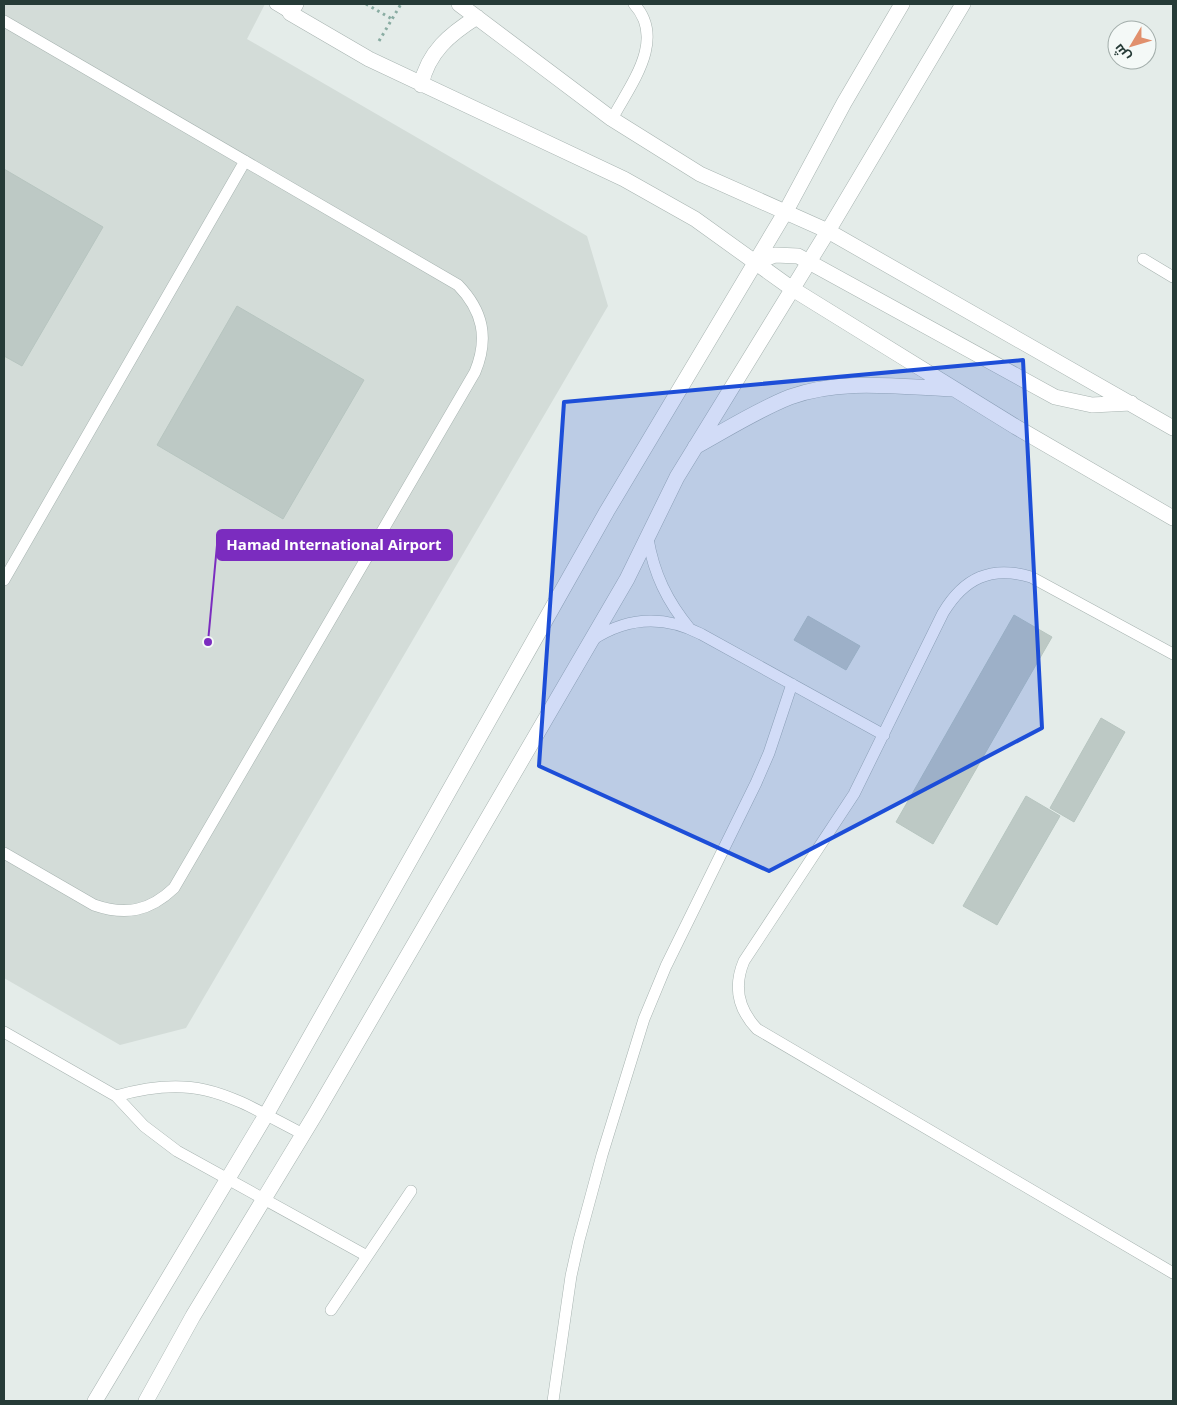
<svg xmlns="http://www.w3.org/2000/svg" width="1177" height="1405" font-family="'Open Sans',Cairo,sans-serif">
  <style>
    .built { fill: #d3dcd8 }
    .building { fill: #bdc9c5; stroke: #b7c5c0 }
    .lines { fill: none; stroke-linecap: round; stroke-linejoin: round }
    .lane-casing { stroke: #a7b3b0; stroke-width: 12 }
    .street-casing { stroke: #a7b3b0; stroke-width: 16 }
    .path { stroke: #89aca2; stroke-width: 3; stroke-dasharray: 2.5 4; stroke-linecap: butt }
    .lane { stroke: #fff; stroke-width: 11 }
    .street { stroke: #fff; stroke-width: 15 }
    .marked { fill: #1d4ed8; fill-opacity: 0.2; stroke: #1d4ed8; stroke-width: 4; stroke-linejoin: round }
    .leader { fill: none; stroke: #7b2cbf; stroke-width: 2 }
    .callout-dot { fill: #7b2cbf; stroke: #f4f9f7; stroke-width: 2 }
    .callout { fill: #7b2cbf; stroke: #7b2cbf; stroke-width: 2 }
    .callout-label { font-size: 15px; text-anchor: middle; font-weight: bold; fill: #fff }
  </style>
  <rect width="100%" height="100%" fill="#e4ece9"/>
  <!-- built -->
  <path class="built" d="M4 4H265L247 39 587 236 608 306 186 1028 120 1045 4 978Z"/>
  <!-- building -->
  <path class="building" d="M4 169 103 227 22 366 4 356Z
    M237 306 364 380 283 519 157 445Z
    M1014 615 1052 637 933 844 896 822Z
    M808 616 860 646 846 670 794 640Z
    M1101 718 1125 732 1074 822 1050 808Z
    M1026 796 1060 816 997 925 963 906Z"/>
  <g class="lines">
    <defs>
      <path id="lane" d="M275 4 290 13
        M4 21 458 285C483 311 489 338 475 372L174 888C150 911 126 916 94 905L4 853
        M612 119C630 85 667 40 634 4
        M1143 259 1173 277
        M648 539C654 574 667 601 690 629
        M4 580 245 161
        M592 640C627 617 664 615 701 634L884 735
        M1173 654 1031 577C991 565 964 578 943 613L854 794 744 961C733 987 738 1009 757 1029L1173 1273
        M4 1032 116 1096 144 1126 177 1151 367 1256
        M116 1096C200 1072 231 1097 303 1134
        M331 1310 411 1191
        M553 1401 571 1276 579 1240 602 1155 644 1019 666 966 756 783 769 753 792 684"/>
      <path id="street" d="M296 4 290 13 369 59 624 179 695 219 791 288 1016 427 1173 518
        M459 4 612 119 700 174 828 231 1173 428
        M421 85C428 52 450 34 477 17
        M754 263 775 255 798 256 1055 397 1092 405 1131 403
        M695 447C726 430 757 410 790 397 841 378 900 387 953 389
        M95 1401 266 1115 607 511 786 211 844 103 902 4
        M146 1401 193 1316 316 1113 627 579 677 477 828 231 963 4"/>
    </defs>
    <!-- lane casing -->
    <use href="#lane" class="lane-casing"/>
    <!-- street casing -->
    <use href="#street" class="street-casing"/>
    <!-- path -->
    <path class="path" d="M366 4 392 19
      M379 41 401 4"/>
    <!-- lane -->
    <use href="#lane" class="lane"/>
    <!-- street -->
    <use href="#street" class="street"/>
  </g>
  <!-- marked area -->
  <path class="marked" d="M1023 360 1042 728 769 871 539 766 564 402Z"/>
  <!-- callouts -->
  <path class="leader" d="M208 642L217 545"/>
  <circle class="callout-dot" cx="208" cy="642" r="5"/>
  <rect class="callout" x="217" y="530" width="235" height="30" rx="5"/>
  <g class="callout-label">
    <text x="334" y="550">Hamad International Airport</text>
  </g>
  <!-- border -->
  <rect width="1177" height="1405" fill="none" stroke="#263b37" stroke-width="10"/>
  <!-- north arrow -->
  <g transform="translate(1132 45) rotate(232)"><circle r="24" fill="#f4f9f7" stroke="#a2adaa"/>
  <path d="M0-4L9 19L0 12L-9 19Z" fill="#e1906d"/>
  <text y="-8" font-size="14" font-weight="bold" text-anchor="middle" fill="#263b37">ش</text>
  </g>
</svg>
